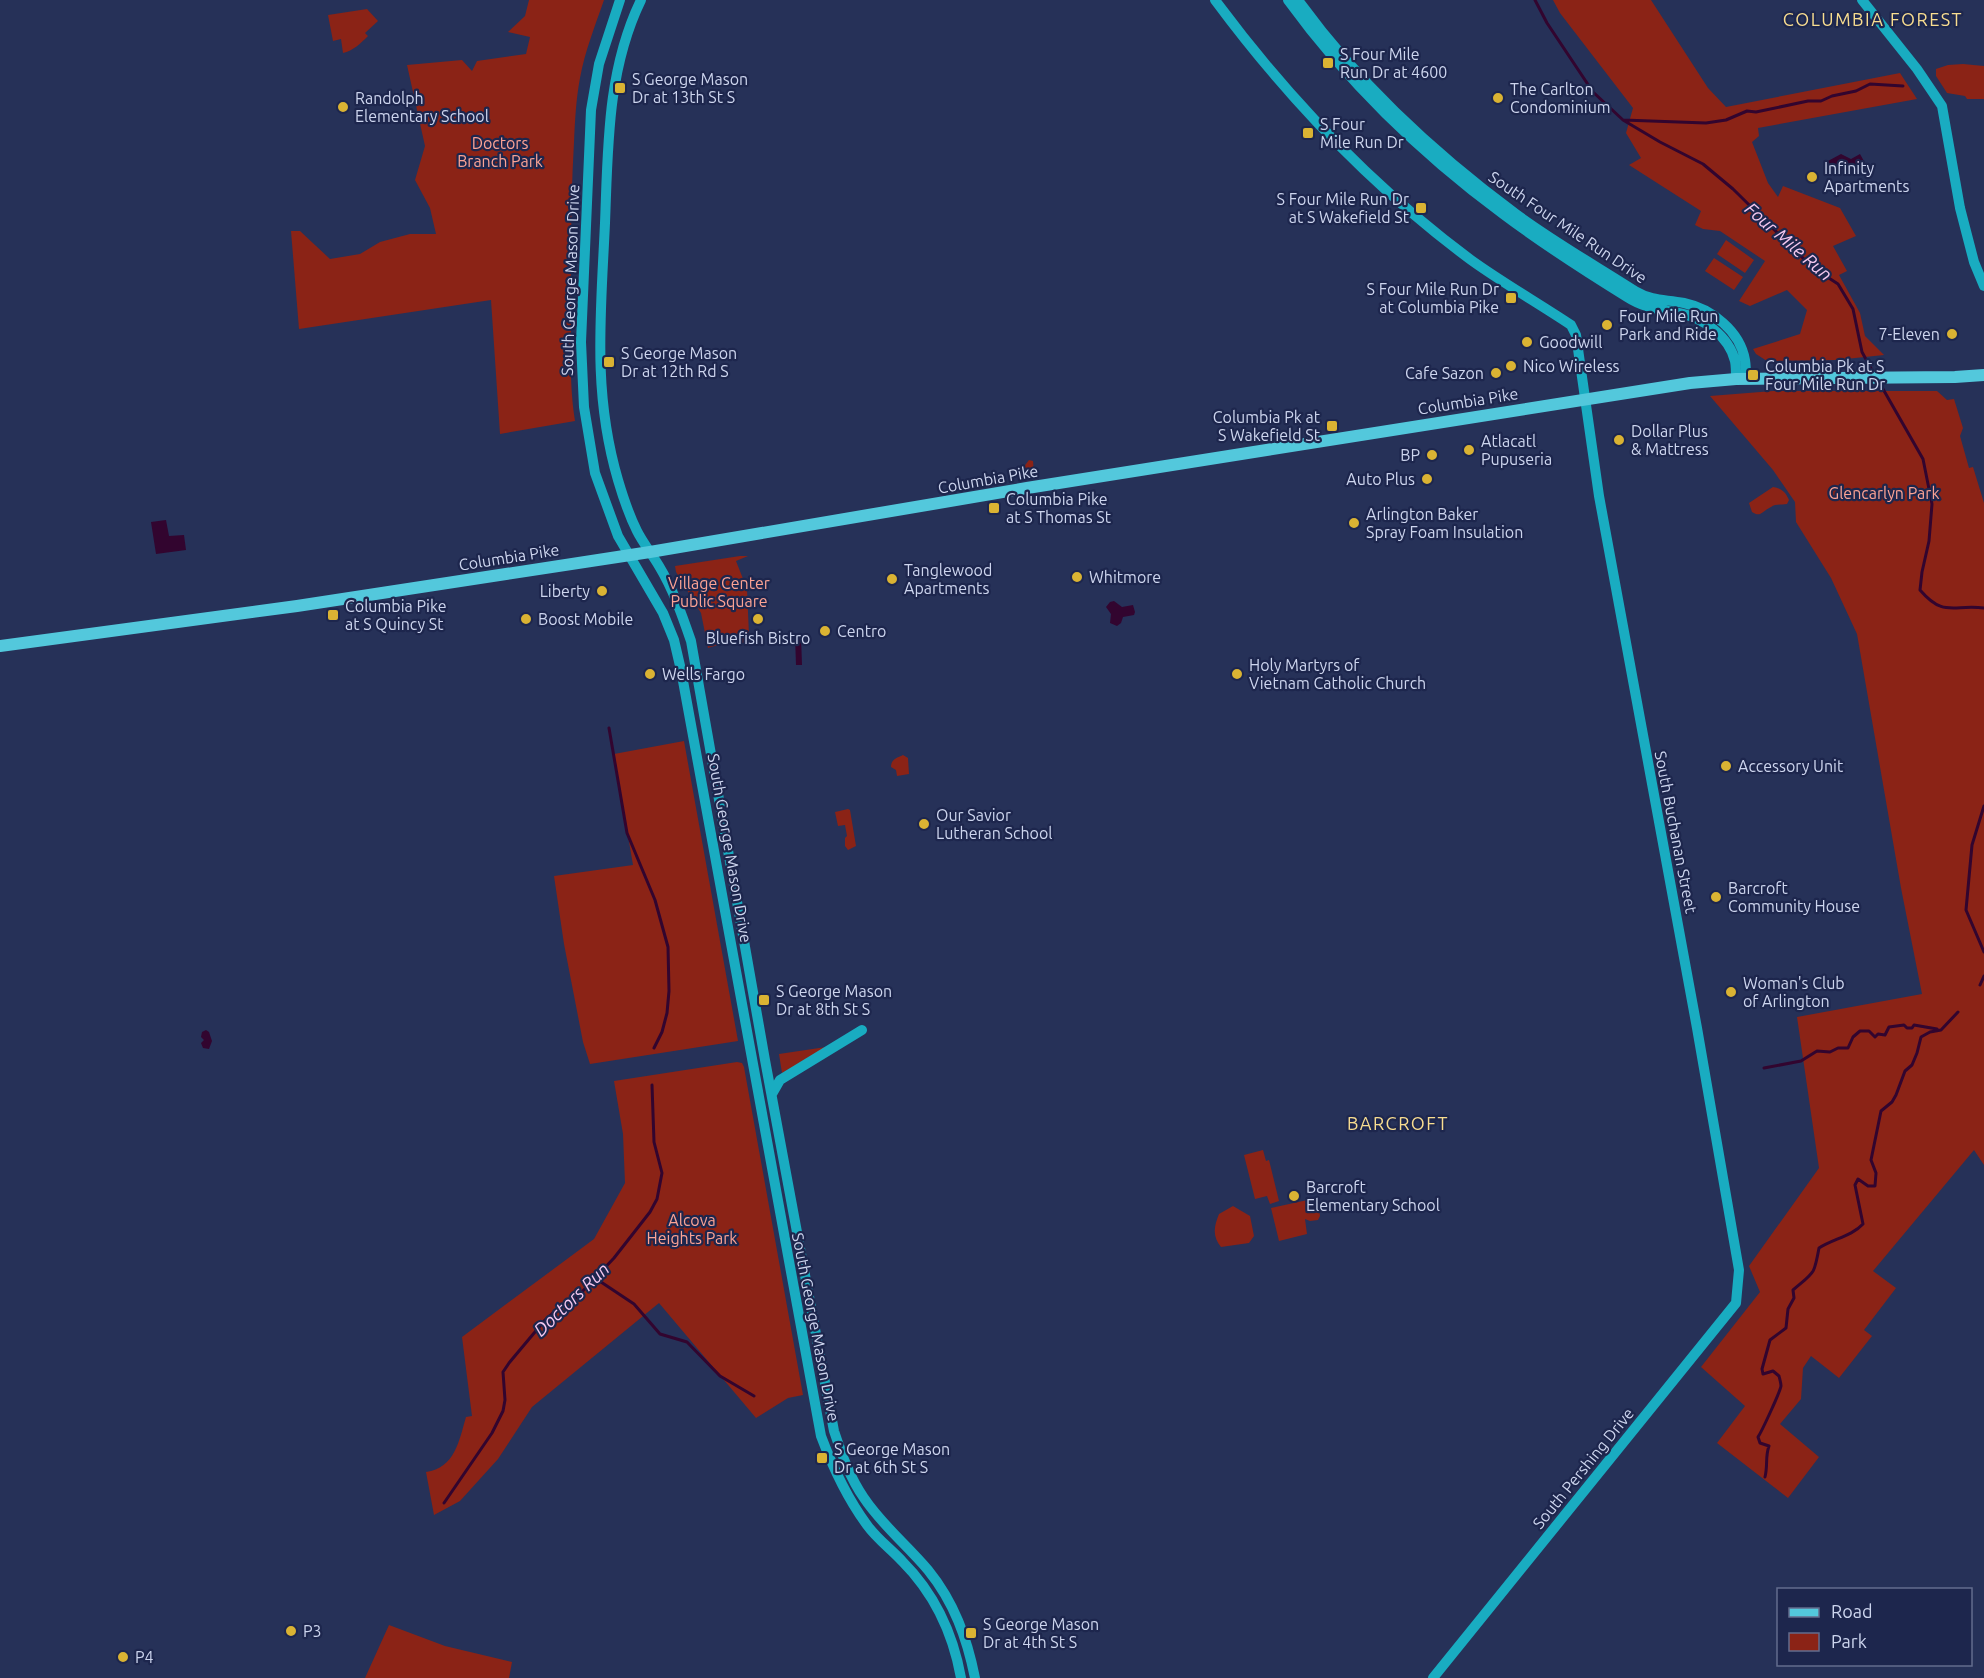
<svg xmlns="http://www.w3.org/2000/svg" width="1984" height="1678" font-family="Ubuntu,sans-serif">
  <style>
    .green { fill: #8b2316 }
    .water { fill: #32052f }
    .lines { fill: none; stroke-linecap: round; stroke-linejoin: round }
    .stream { stroke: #32052f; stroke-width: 3 }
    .secondary { stroke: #19acc1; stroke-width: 10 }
    .primary { stroke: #53c8dc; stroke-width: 12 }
    .poi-dot { fill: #dab333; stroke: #1d264d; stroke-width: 2 }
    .labels { text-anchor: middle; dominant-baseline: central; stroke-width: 4.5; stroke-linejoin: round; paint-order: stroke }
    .poi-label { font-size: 16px; fill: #cdd5ee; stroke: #1d264d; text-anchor: start }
    .park-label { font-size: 16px; fill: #fca394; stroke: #1d264d }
    .street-label { font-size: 16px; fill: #cdd5ee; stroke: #1d264d }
    .neighbourhood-label { font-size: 18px; letter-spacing: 1.5px; fill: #f8dd90; stroke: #1d264d }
    .water-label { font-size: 18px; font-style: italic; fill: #f6c9f0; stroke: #1d264d }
  </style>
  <rect width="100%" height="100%" fill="#263158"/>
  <!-- green -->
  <path class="green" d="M529 0H604C595 26 585 51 580 78 576 99 575 121 574 142 571 193 571 243 571 293 572 337 568 377 575 421L500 434 491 300 299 329 291 231H300L330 259 360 254 380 242 410 234H436L430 208 415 180 425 146 407 65 462 60 472 71 477 61 526 54 530 37 508 32 525 16Z
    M1553 0H1651L1708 88 1726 107 1900 73 1917 99 1758 128 1759 136 1752 142 1768 183 1778 197 1783 186 1840 208 1856 236 1833 246 1847 271 1839 275 1860 313 1865 336 1884 355 1836 360 1767 361 1756 354 1753 349 1800 334 1807 310 1787 290 1750 306 1739 301 1765 261 1720 231 1703 229 1695 225 1701 211 1629 165 1641 158 1626 133 1633 108 1560 13Z
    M367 9 378 21 365 33 368 36C361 43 353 51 343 53L341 39 333 41 328 15Z
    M1963 64 1984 66V99H1967L1965 96 1947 93 1936 76V69L1948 65Z
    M1726 240 1754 260 1745 273 1717 254Z
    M1714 258 1743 277 1734 290 1705 271Z
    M1773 391H1937L1947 400 1954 399 1963 428 1960 436 1969 468 1973 467 1984 503V1165L1974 1150 1873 1271 1896 1288 1864 1330 1872 1336 1839 1378 1811 1356 1803 1368 1801 1399 1780 1424 1819 1457 1788 1498 1717 1443 1745 1406 1701 1367 1760 1292 1749 1266 1819 1168 1797 1017 1922 994 1901 888 1857 634 1831 578 1796 522 1795 502 1773 470 1710 396Z
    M1029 460 1033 461 1034 473 1017 476Z
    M1773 487C1781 488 1786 492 1789 500L1787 504C1781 505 1775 504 1771 507 1762 511 1761 518 1752 512L1749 503Z
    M740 556H748L736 561 747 589 749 635H746L744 640 748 642 735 644 734 640 708 648 701 613 676 572 675 566Z
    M684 741 738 1041 590 1064 583 1042 564 944 554 876 633 865 614 754Z
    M903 755 908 758 909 774 897 776 896 770 891 767C891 759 897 758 903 755Z
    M848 809 850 810 856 846 848 850 845 846V838L847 836 845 825 838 826 835 812Z
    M826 1047V1049L782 1073 779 1054Z
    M737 1062 742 1063 744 1067 803 1395 788 1398 756 1418 659 1303 532 1407 498 1459 460 1501 434 1515 426 1472C455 1468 459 1441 466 1417L472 1416 462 1337 594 1239 625 1183 623 1134 614 1081Z
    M1263 1150 1266 1161 1269 1160 1279 1201 1270 1204 1267 1196 1255 1199 1244 1155Z
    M1312 1199 1318 1202 1320 1216 1318 1220 1310 1221 1305 1219 1307 1234 1279 1241 1271 1208Z
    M1233 1206 1250 1216 1254 1236 1249 1243 1221 1247C1212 1236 1214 1226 1219 1214Z
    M389 1625 445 1646 512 1662 509 1678H365Z"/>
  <!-- water -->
  <path class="water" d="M1841 154 1851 159 1860 154 1865 163 1849 171 1828 163V161Z
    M166 520 169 536 184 535 186 550 156 554 151 522Z
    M1114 601 1122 607 1133 605 1135 612 1134 615 1123 617 1121 623 1117 626 1110 623 1111 614 1106 607 1110 602Z
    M795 636H801L802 665H796Z
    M206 1030 209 1032 212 1041 209 1049 203 1048 201 1043 204 1040 201 1037 202 1032Z"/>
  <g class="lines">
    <!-- stream -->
    <path class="stream" d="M1535 0 1547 23 1593 92 1623 120 1660 142 1703 164 1733 189 1812 267 1838 284 1853 309 1862 352 1874 374
      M1623 120 1706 123 1726 120 1747 111 1756 112 1808 101H1821L1832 96 1856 91 1870 84 1903 86
      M1879 382 1923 459 1932 504 1929 541 1922 572 1920 590C1944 618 1953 604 1984 608
      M609 728 627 833 655 900 668 947 669 991 667 1013 662 1032 654 1048
      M1984 806 1972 845 1966 910 1984 952
      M1980 985 1984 976
      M1764 1068 1801 1061 1817 1051 1830 1052 1838 1048H1848L1853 1037 1860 1031H1869L1875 1037 1878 1034 1885 1035 1889 1027 1904 1025 1907 1028H1912L1914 1025 1937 1029
      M595 1278 634 1304 660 1334 687 1342 720 1376 754 1396
      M1765 1477C1768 1465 1765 1457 1769 1446L1760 1443 1758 1437C1762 1431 1780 1392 1781 1386 1781 1383 1780 1380 1779 1376L1773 1371 1763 1374 1762 1369 1770 1340 1786 1328 1788 1309 1794 1298 1793 1290C1814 1272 1814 1276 1819 1248 1833 1239 1852 1236 1863 1224L1855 1185 1858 1179 1868 1186H1875L1876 1173 1871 1160 1881 1111 1892 1102 1896 1095 1905 1071 1912 1065 1917 1053 1921 1037 1930 1032 1941 1030 1958 1012
      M444 1503 492 1433 503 1411 505 1400 503 1372 509 1363 545 1320 562 1305 572 1301 580 1294 614 1258 650 1212 657 1199 662 1173 654 1142 652 1085"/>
    <!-- secondary -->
    <path class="secondary" d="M620 0 599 64 591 110 581 342 584 407 595 473 618 536 663 613 674 640 681 670 821 1436C833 1468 847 1498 867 1525 877 1539 891 1549 902 1561 935 1594 953 1633 961 1678
      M641 0C607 70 608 147 605 223 601 312 592 392 618 480 623 497 629 515 637 531 643 543 652 554 659 566 673 589 682 615 691 641L765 1060 834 1431C842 1455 850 1478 864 1498 882 1525 907 1545 928 1570 954 1602 967 1638 975 1678
      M1215 0C1287 97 1374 188 1471 260 1503 283 1538 303 1571 325L1576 335 1599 496 1697 1028 1739 1270 1736 1303 1433 1678
      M1288 0C1347 81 1422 154 1503 214 1543 244 1585 271 1627 297 1644 308 1659 309 1679 313 1702 317 1729 336 1735 361 1736 366 1736 373 1736 379
      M1298 0C1358 83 1435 154 1516 214 1554 242 1596 266 1635 291 1654 302 1665 299 1684 303 1712 309 1740 331 1745 360 1746 366 1746 373 1746 379
      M1862 0 1917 69 1942 106 1960 208 1974 262 1984 286
      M772 1094 780 1080 862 1030"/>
    <!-- primary -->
    <path class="primary" d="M0 646 297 606 650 552 1027 488 1690 383 1736 379 1955 377 1984 375"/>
  </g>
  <!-- markers -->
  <g class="poi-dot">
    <rect x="1322" y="57" width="12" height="12" rx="3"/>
    <rect x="614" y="82" width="12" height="12" rx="3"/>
    <circle cx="1498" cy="98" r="6"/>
    <circle cx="343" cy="107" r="6"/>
    <rect x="1302" y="127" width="12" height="12" rx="3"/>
    <circle cx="1812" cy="177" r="6"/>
    <rect x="1415" y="202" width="12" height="12" rx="3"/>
    <rect x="1505" y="292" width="12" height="12" rx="3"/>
    <circle cx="1607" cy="325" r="6"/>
    <circle cx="1952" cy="334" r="6"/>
    <circle cx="1527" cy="342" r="6"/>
    <rect x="603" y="356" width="12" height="12" rx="3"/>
    <circle cx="1511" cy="366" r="6"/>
    <circle cx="1496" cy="373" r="6"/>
    <rect x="1747" y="369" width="12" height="12" rx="3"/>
    <rect x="1326" y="420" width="12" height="12" rx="3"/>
    <circle cx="1619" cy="440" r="6"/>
    <circle cx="1469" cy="450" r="6"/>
    <circle cx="1432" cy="455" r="6"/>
    <circle cx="1427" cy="479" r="6"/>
    <rect x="988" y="502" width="12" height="12" rx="3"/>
    <circle cx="1354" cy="523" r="6"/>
    <circle cx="1077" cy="577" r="6"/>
    <circle cx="892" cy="579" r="6"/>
    <circle cx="602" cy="591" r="6"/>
    <rect x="327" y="609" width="12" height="12" rx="3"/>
    <circle cx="526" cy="619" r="6"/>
    <circle cx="758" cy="619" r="6"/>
    <circle cx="825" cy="631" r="6"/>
    <circle cx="650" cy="674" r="6"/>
    <circle cx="1237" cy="674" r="6"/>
    <circle cx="1726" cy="766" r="6"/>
    <circle cx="924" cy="824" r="6"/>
    <circle cx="1716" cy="897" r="6"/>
    <circle cx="1731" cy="992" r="6"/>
    <rect x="758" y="994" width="12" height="12" rx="3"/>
    <circle cx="1294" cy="1196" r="6"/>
    <rect x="816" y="1452" width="12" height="12" rx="3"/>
    <circle cx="291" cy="1631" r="6"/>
    <rect x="965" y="1627" width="12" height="12" rx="3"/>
    <circle cx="123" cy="1657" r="6"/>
  </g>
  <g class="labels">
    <!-- poi labels -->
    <g class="poi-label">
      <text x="1340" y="54">S Four Mile<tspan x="1340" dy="18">Run Dr at 4600</tspan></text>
      <text x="632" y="79">S George Mason<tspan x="632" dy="18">Dr at 13th St S</tspan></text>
      <text x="1510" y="89">The Carlton<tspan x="1510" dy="18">Condominium</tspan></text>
      <text x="355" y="98">Randolph<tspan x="355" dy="18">Elementary School</tspan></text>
      <text x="1320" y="124">S Four<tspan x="1320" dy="18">Mile Run Dr</tspan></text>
      <text x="1824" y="168">Infinity<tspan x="1824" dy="18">Apartments</tspan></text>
      <text x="1409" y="199" text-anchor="end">S Four Mile Run Dr<tspan x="1409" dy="18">at S Wakefield St</tspan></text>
      <text x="1499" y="289" text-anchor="end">S Four Mile Run Dr<tspan x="1499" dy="18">at Columbia Pike</tspan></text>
      <text x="1619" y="316">Four Mile Run<tspan x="1619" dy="18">Park and Ride</tspan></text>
      <text x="1940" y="334" text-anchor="end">7-Eleven</text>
      <text x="1539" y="342">Goodwill</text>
      <text x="621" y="353">S George Mason<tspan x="621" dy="18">Dr at 12th Rd S</tspan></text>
      <text x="1523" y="366">Nico Wireless</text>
      <text x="1765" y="366">Columbia Pk at S<tspan x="1765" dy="18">Four Mile Run Dr</tspan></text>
      <text x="1484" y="373" text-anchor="end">Cafe Sazon</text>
      <text x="1320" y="417" text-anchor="end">Columbia Pk at<tspan x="1320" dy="18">S Wakefield St</tspan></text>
      <text x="1631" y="431">Dollar Plus<tspan x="1631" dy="18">&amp; Mattress</tspan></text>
      <text x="1481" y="441">Atlacatl<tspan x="1481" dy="18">Pupuseria</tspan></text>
      <text x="1420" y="455" text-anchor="end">BP</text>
      <text x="1415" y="479" text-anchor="end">Auto Plus</text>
      <text x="1006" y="499">Columbia Pike<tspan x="1006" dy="18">at S Thomas St</tspan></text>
      <text x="1366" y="514">Arlington Baker<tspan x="1366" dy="18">Spray Foam Insulation</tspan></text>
      <text x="904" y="570">Tanglewood<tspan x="904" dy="18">Apartments</tspan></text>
      <text x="1089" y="577">Whitmore</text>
      <text x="590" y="591" text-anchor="end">Liberty</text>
      <text x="345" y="606">Columbia Pike<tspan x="345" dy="18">at S Quincy St</tspan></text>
      <text x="538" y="619">Boost Mobile</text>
      <text x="837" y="631">Centro</text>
      <text x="758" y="638" text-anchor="middle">Bluefish Bistro</text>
      <text x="1249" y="665">Holy Martyrs of<tspan x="1249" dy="18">Vietnam Catholic Church</tspan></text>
      <text x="662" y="674">Wells Fargo</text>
      <text x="1738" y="766">Accessory Unit</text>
      <text x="936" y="815">Our Savior<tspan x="936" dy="18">Lutheran School</tspan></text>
      <text x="1728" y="888">Barcroft<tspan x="1728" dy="18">Community House</tspan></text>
      <text x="1743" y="983">Woman's Club<tspan x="1743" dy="18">of Arlington</tspan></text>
      <text x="776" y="991">S George Mason<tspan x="776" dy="18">Dr at 8th St S</tspan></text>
      <text x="1306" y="1187">Barcroft<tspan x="1306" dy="18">Elementary School</tspan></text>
      <text x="834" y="1449">S George Mason<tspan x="834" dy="18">Dr at 6th St S</tspan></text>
      <text x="983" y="1624">S George Mason<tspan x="983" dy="18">Dr at 4th St S</tspan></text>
      <text x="303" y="1631">P3</text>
      <text x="135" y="1657">P4</text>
    </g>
    <!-- park labels -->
    <g class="park-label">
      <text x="500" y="143">Doctors<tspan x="500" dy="18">Branch Park</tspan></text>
      <text x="1884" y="493">Glencarlyn Park</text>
      <text x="719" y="583">Village Center<tspan x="719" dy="18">Public Square</tspan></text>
      <text x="692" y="1220">Alcova<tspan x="692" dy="18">Heights Park</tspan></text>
    </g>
    <!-- street labels -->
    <g class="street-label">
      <text transform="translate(1568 227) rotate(34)">South Four Mile Run Drive</text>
      <text transform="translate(570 280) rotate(-88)">South George Mason Drive</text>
      <text transform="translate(1468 401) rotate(-9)">Columbia Pike</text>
      <text transform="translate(988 479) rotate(-10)">Columbia Pike</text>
      <text transform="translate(509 557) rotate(-9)">Columbia Pike</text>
      <text transform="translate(1676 832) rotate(79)">South Buchanan Street</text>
      <text transform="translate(730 848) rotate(80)">South George Mason Drive</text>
      <text transform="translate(816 1327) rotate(79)">South George Mason Drive</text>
      <text transform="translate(1583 1468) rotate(-51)">South Pershing Drive</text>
    </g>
    <!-- neighbourhood labels -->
    <g class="neighbourhood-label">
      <text x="1873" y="19">COLUMBIA FOREST</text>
      <text x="1398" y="1123">BARCROFT</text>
    </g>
    <!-- water labels -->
    <g class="water-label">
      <text transform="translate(1789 241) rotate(41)">Four Mile Run</text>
      <text transform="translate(571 1299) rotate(-44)">Doctors Run</text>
    </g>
  </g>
  <!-- legend -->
  <rect x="1777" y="1588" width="195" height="78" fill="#1d264d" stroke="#636c8d" stroke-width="1.5"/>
  <rect x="1789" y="1608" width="30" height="9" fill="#53c8dc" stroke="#636c8d" stroke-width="1.5"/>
  <text x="1831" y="1618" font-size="18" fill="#cdd5ee">Road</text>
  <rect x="1789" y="1633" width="30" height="18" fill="#8b2316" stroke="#636c8d" stroke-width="1.5"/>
  <text x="1831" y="1648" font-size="18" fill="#cdd5ee">Park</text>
</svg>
